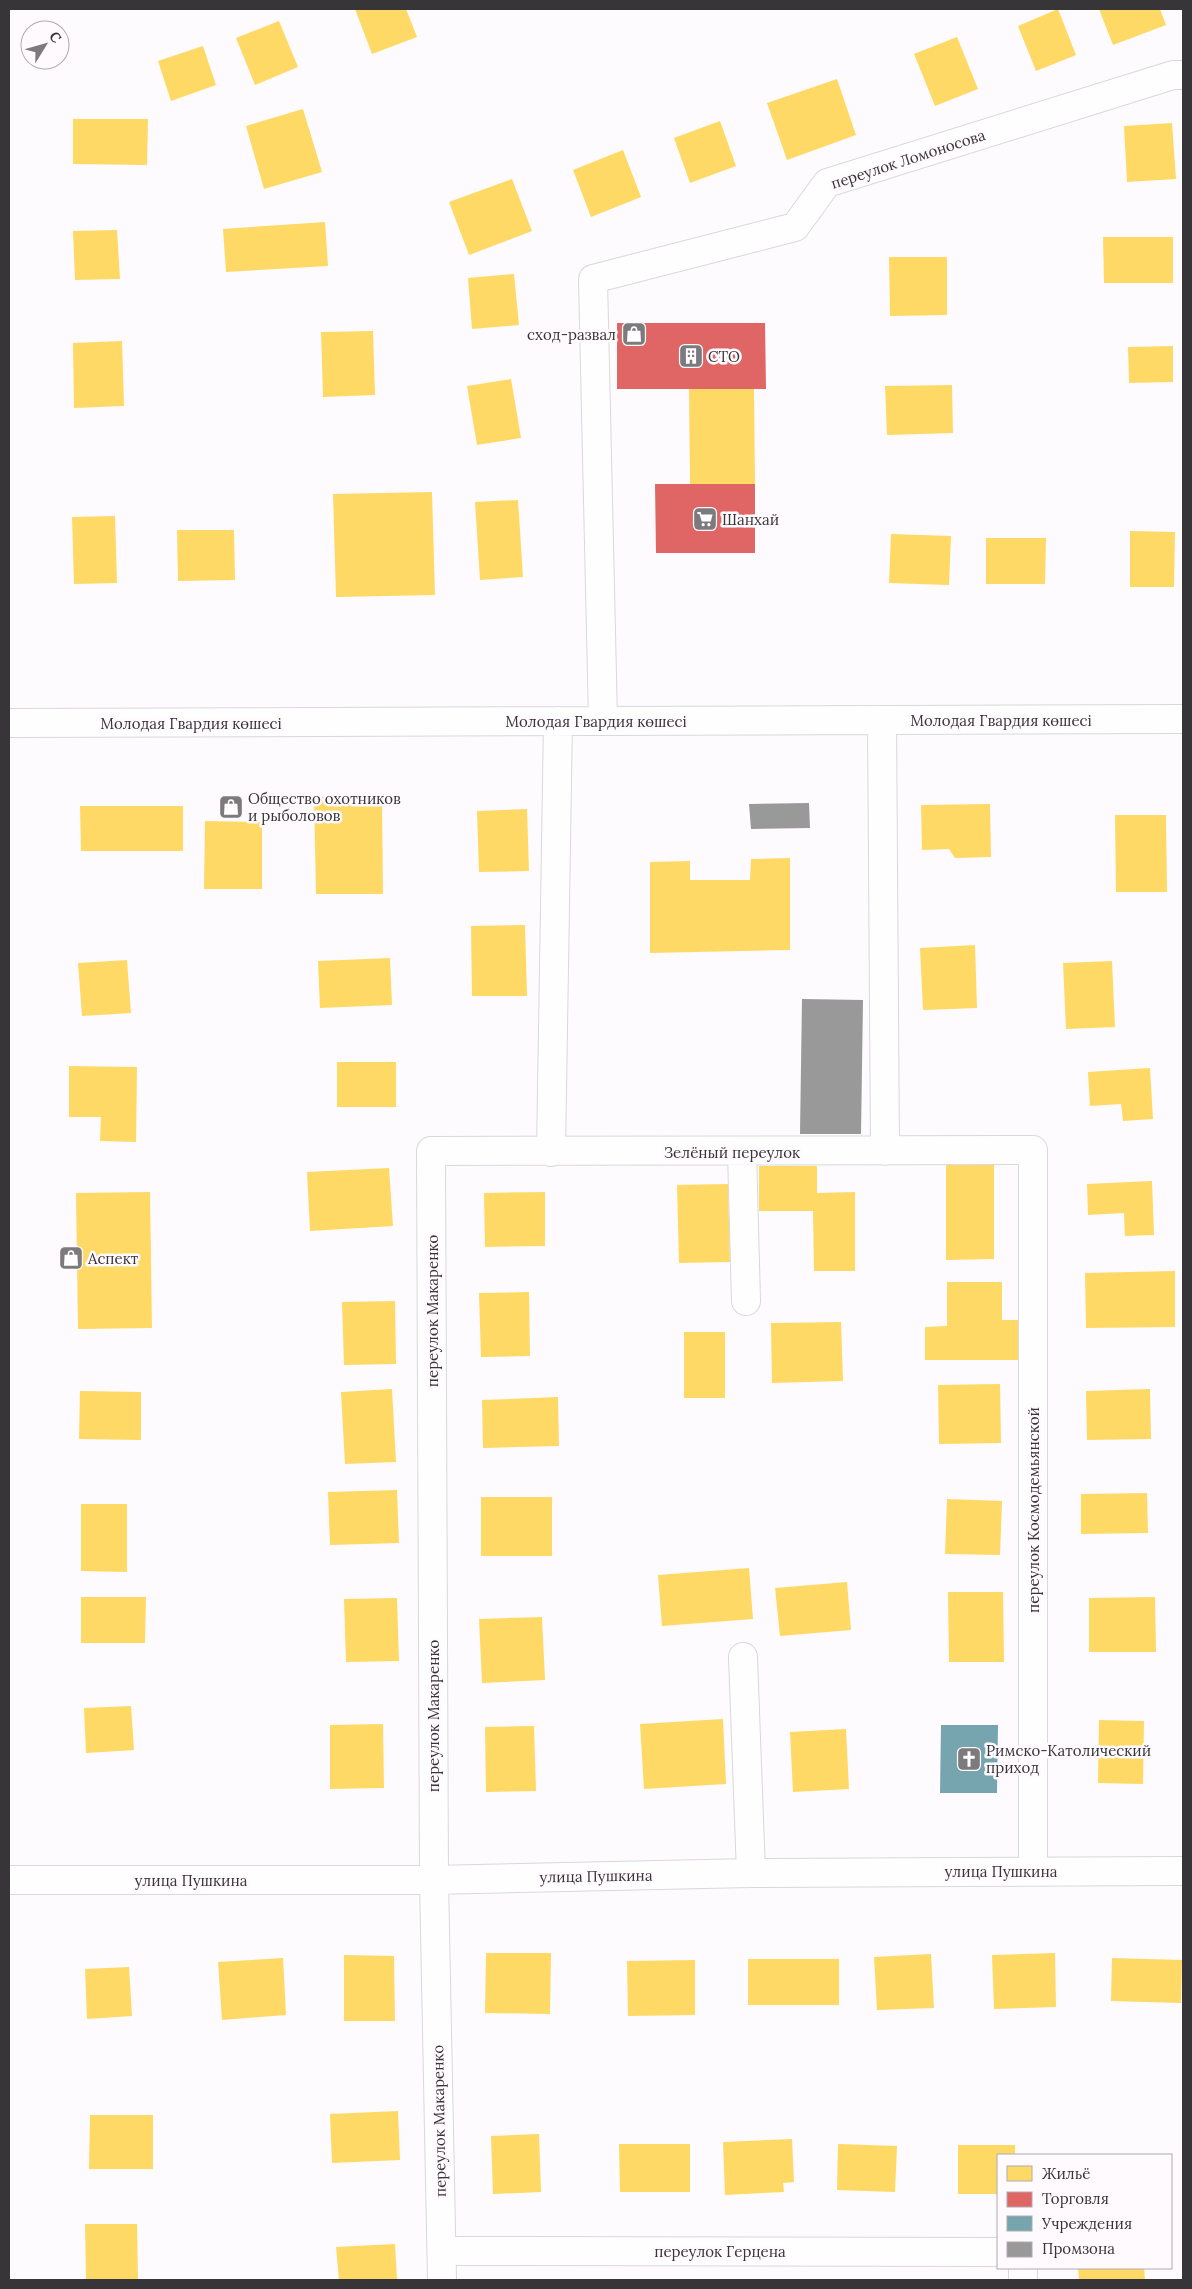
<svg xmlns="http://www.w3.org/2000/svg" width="1192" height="2289" font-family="Lora,serif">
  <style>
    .homes { fill: #ffd966 }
    .shops { fill: #e06666 }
    .public { fill: #76a5af }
    .industry { fill: #999 }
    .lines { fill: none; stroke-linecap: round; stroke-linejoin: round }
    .minor-casing { stroke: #d9d8da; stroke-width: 30 }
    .minor { stroke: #fffeff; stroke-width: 28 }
    .labels { text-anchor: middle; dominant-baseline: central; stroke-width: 5; stroke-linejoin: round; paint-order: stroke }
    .street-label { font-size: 15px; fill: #373537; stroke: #fefafe }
    .poi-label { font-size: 15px; fill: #373537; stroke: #fefafe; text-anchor: start }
  </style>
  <rect width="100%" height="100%" fill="#fdfbfd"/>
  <!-- homes -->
  <path class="homes" d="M355 9H406L417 37 372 54Z
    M1058 9 1076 55 1036 71 1018 26Z
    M1099 9H1160L1166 25 1113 45Z
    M279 21 298 67 255 85 236 38Z
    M957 37 978 89 935 106 914 54Z
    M203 46 216 85 171 101 158 61Z
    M837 79 856 135 787 160 767 103Z
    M303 109 322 172 264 189 246 126Z
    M73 119H148L147 165 73 164Z
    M720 121 736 166 690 183 674 138Z
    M1172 123 1176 179 1127 182 1124 126Z
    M623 150 641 197 591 217 573 170Z
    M512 179 532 231 469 255 449 202Z
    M325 222 328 266 226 272 223 229Z
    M117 230 120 279 75 280 73 231Z
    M1103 237H1173V283H1104Z
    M889 257H947V315L890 316Z
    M514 274 519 325 472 329 468 278Z
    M373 331 375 395 323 397 321 332Z
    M122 341 124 406 74 408 73 343Z
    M1173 346V382L1129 383 1128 347Z
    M511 379 521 438 477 445 467 386Z
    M952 385 953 433 887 435 885 386Z
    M689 389H754L755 484H690Z
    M432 492 435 595 336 597 333 494Z
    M518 500 523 577 480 580 475 502Z
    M115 516 117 583 74 584 72 517Z
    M177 530H234L235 580 178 581Z
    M1130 531 1175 532 1174 587H1130Z
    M891 534 951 536 949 585 889 583Z
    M986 538H1046L1045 584H986Z
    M314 797H382L383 894H316Z
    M990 804 991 857 955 858 949 849 922 850 921 805Z
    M80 806H183V851H81Z
    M527 809 529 871 479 872 477 811Z
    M1115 815H1166L1167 892H1116Z
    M205 821 262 822V889H204Z
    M790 858V950L650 953V862L690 861V880H750L751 859Z
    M525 925 527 996H472L471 926Z
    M975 945 977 1008 923 1010 920 948Z
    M390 958 392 1005 320 1008 318 961Z
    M127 960 131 1013 82 1016 78 963Z
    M1112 961 1115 1027 1066 1029 1063 963Z
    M337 1062H396V1107H337Z
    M69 1066 137 1067 136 1142 100 1141 101 1117H69Z
    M1150 1068 1153 1119 1123 1121 1121 1104 1090 1106 1088 1072Z
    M994 1159V1259L946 1260V1160Z
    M759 1166H817V1193L855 1192V1271H814L813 1211H759Z
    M389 1168 393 1226 310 1231 307 1172Z
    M1152 1181 1154 1235 1125 1236 1124 1213 1088 1215 1087 1184Z
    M728 1184 730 1262 679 1263 677 1185Z
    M150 1192 152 1328 78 1329 76 1193Z
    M545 1192V1246L485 1247 484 1193Z
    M1175 1271V1327L1086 1328 1085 1273Z
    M947 1282H1002V1320H1019L1020 1360H925V1327L947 1326Z
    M529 1292 530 1356 481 1357 479 1293Z
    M395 1301 396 1364 344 1365 342 1302Z
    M841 1322 843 1381 772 1383 771 1323Z
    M684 1332H725V1398H684Z
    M1000 1384 1001 1443 939 1444 938 1385Z
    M392 1389 396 1462 345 1464 341 1392Z
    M1150 1389 1151 1439 1087 1440 1086 1391Z
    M80 1391 141 1392V1440L79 1439Z
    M558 1397 559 1446 483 1448 482 1400Z
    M397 1490 399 1543 330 1545 328 1492Z
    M1147 1493 1148 1533 1081 1534V1494Z
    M481 1497H552V1556H481Z
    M947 1499 1002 1501 1000 1555 945 1554Z
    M81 1504H127V1572L81 1571Z
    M749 1568 753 1619 662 1626 658 1575Z
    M847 1582 851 1630 780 1636 775 1588Z
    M948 1592H1003L1004 1662H949Z
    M81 1597H146L145 1643H81Z
    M1155 1597 1156 1652H1089V1598Z
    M397 1598 399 1661 346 1662 344 1599Z
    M542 1617 545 1680 482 1683 479 1619Z
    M131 1706 134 1750 86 1753 84 1708Z
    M723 1719 726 1784 644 1789 640 1724Z
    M1099 1720 1144 1721 1143 1784 1098 1783Z
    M383 1724 384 1788 330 1789V1725Z
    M534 1726 536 1791 486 1792 485 1727Z
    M846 1729 849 1789 793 1792 790 1732Z
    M486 1953H551L550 2014 485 2013Z
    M1055 1953 1056 2007 994 2009 992 1955Z
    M931 1954 934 2008 877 2010 874 1957Z
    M344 1955 394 1956 395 2021H344Z
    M283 1958 286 2015 222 2020 218 1962Z
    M1112 1958 1182 1960 1181 2003 1111 2001Z
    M748 1959H839V2005H748Z
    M695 1960V2015L628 2016 627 1961Z
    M129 1967 132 2016 87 2019 85 1969Z
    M398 2111 400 2160 332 2163 330 2114Z
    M90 2115H153V2169H89Z
    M539 2134 541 2192 493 2194 491 2136Z
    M792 2139 794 2182 783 2183 784 2192 725 2195 723 2142Z
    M619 2144H690V2192H620Z
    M838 2144 897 2146 895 2192 837 2190Z
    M958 2145H1015V2155H998V2194H958Z
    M85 2224H137L138 2280H86Z
    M395 2244 397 2280H339L336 2247Z
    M1078 2268H1144L1145 2280H1079Z"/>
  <!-- shops -->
  <path class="shops" d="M617 323H765L766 389H617Z
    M655 484H755V553H656Z"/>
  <!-- public -->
  <path class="public" d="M941 1725H998L997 1793H940Z"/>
  <!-- industry -->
  <path class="industry" d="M809 803 810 828 751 829 749 804Z
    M802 999 863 1000 861 1134H800Z"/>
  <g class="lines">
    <defs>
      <path id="minor" d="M882 720 885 1151
        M603 721 593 279 795 227 827 183 1173 75H1183
        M9 723 1183 719
        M551 1152 558 721
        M742 1152 746 1301
        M743 1657 751 1873
        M9 1880H434L751 1873 1183 1871
        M442 2251 998 2252
        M1023 2268V2280
        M442 2280 434 1880 431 1151 1033 1150V1871"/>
    </defs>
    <!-- minor casing -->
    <use href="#minor" class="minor-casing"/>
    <!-- minor -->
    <use href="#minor" class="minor"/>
  </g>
  <!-- icons -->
  <defs>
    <symbol id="shop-square" viewBox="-11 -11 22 22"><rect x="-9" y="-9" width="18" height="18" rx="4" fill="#7c7a7c" stroke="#fefafe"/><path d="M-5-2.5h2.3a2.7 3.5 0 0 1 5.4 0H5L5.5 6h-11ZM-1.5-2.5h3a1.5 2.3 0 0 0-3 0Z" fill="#fff"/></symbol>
    <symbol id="building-square" viewBox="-11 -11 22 22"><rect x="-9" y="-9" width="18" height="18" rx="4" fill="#7c7a7c" stroke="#fefafe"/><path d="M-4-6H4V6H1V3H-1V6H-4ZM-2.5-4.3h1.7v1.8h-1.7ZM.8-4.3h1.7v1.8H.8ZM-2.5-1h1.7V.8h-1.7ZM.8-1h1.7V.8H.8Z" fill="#fff"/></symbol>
    <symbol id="supermarket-square" viewBox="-11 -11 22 22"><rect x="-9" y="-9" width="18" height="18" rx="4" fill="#7c7a7c" stroke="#fefafe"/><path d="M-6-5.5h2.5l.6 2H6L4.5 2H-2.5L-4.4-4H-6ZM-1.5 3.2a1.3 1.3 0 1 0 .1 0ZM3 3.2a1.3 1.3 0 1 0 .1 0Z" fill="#fff"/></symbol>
    <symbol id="church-square" viewBox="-11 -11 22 22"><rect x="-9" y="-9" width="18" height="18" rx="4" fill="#7c7a7c" stroke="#fefafe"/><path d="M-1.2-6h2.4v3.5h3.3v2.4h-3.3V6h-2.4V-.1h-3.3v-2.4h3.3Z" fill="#fff"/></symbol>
  </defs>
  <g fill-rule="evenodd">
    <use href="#shop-square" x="620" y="320" width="28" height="28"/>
    <use href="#building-square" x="677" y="342" width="28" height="28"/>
    <use href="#supermarket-square" x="691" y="505" width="28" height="28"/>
    <use href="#shop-square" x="217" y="793" width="28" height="28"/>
    <use href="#shop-square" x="57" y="1244" width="28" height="28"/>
    <use href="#church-square" x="955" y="1745" width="28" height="28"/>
  </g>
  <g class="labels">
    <!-- street labels -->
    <g class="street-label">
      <text transform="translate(908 159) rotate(-18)">переулок Ломоносова</text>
      <text x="1001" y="720">Молодая Гвардия көшесі</text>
      <text x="596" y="721">Молодая Гвардия көшесі</text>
      <text x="191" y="723">Молодая Гвардия көшесі</text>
      <text x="732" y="1152">Зелёный переулок</text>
      <text transform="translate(432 1311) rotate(-90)">переулок Макаренко</text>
      <text transform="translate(1033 1510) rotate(-90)">переулок Космодемьянской</text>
      <text transform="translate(433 1716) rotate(-90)">переулок Макаренко</text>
      <text x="1001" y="1871">улица Пушкина</text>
      <text transform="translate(596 1876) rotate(-1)">улица Пушкина</text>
      <text x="191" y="1880">улица Пушкина</text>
      <text transform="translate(439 2121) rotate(-91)">переулок Макаренко</text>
      <text x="720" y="2251">переулок Герцена</text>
    </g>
    <!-- poi labels -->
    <g class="poi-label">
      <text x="616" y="334" text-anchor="end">сход-развал</text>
      <text x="708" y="356">СТО</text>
      <text x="722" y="519">Шанхай</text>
      <text x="248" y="798">Общество охотников<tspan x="248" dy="17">и рыболовов</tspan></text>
      <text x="88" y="1258">Аспект</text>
      <text x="986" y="1750">Римско-Католический<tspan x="986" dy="17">приход</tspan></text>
    </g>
  </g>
  <!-- border -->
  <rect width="1192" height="2289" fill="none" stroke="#373537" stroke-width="20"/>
  <!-- legend -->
  <rect x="997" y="2154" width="175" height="115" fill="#fefafe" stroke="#aeabae"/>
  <rect x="1007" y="2166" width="25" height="15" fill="#ffd966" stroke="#aeabae"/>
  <text x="1042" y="2179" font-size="15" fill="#373537">Жильё</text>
  <rect x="1007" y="2192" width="25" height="15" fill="#e06666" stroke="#aeabae"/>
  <text x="1042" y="2204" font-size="15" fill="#373537">Торговля</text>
  <rect x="1007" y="2216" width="25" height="15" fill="#76a5af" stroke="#aeabae"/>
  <text x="1042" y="2229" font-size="15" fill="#373537">Учреждения</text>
  <rect x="1007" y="2242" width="25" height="15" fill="#999999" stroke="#aeabae"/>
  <text x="1042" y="2254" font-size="15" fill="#373537">Промзона</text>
  <!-- north arrow -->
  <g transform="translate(45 45) rotate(53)"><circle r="24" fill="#fefafe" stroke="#aeabae"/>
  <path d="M0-4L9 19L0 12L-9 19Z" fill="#7c7a7c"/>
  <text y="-8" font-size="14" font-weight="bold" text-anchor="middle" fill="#373537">С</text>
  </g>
</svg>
